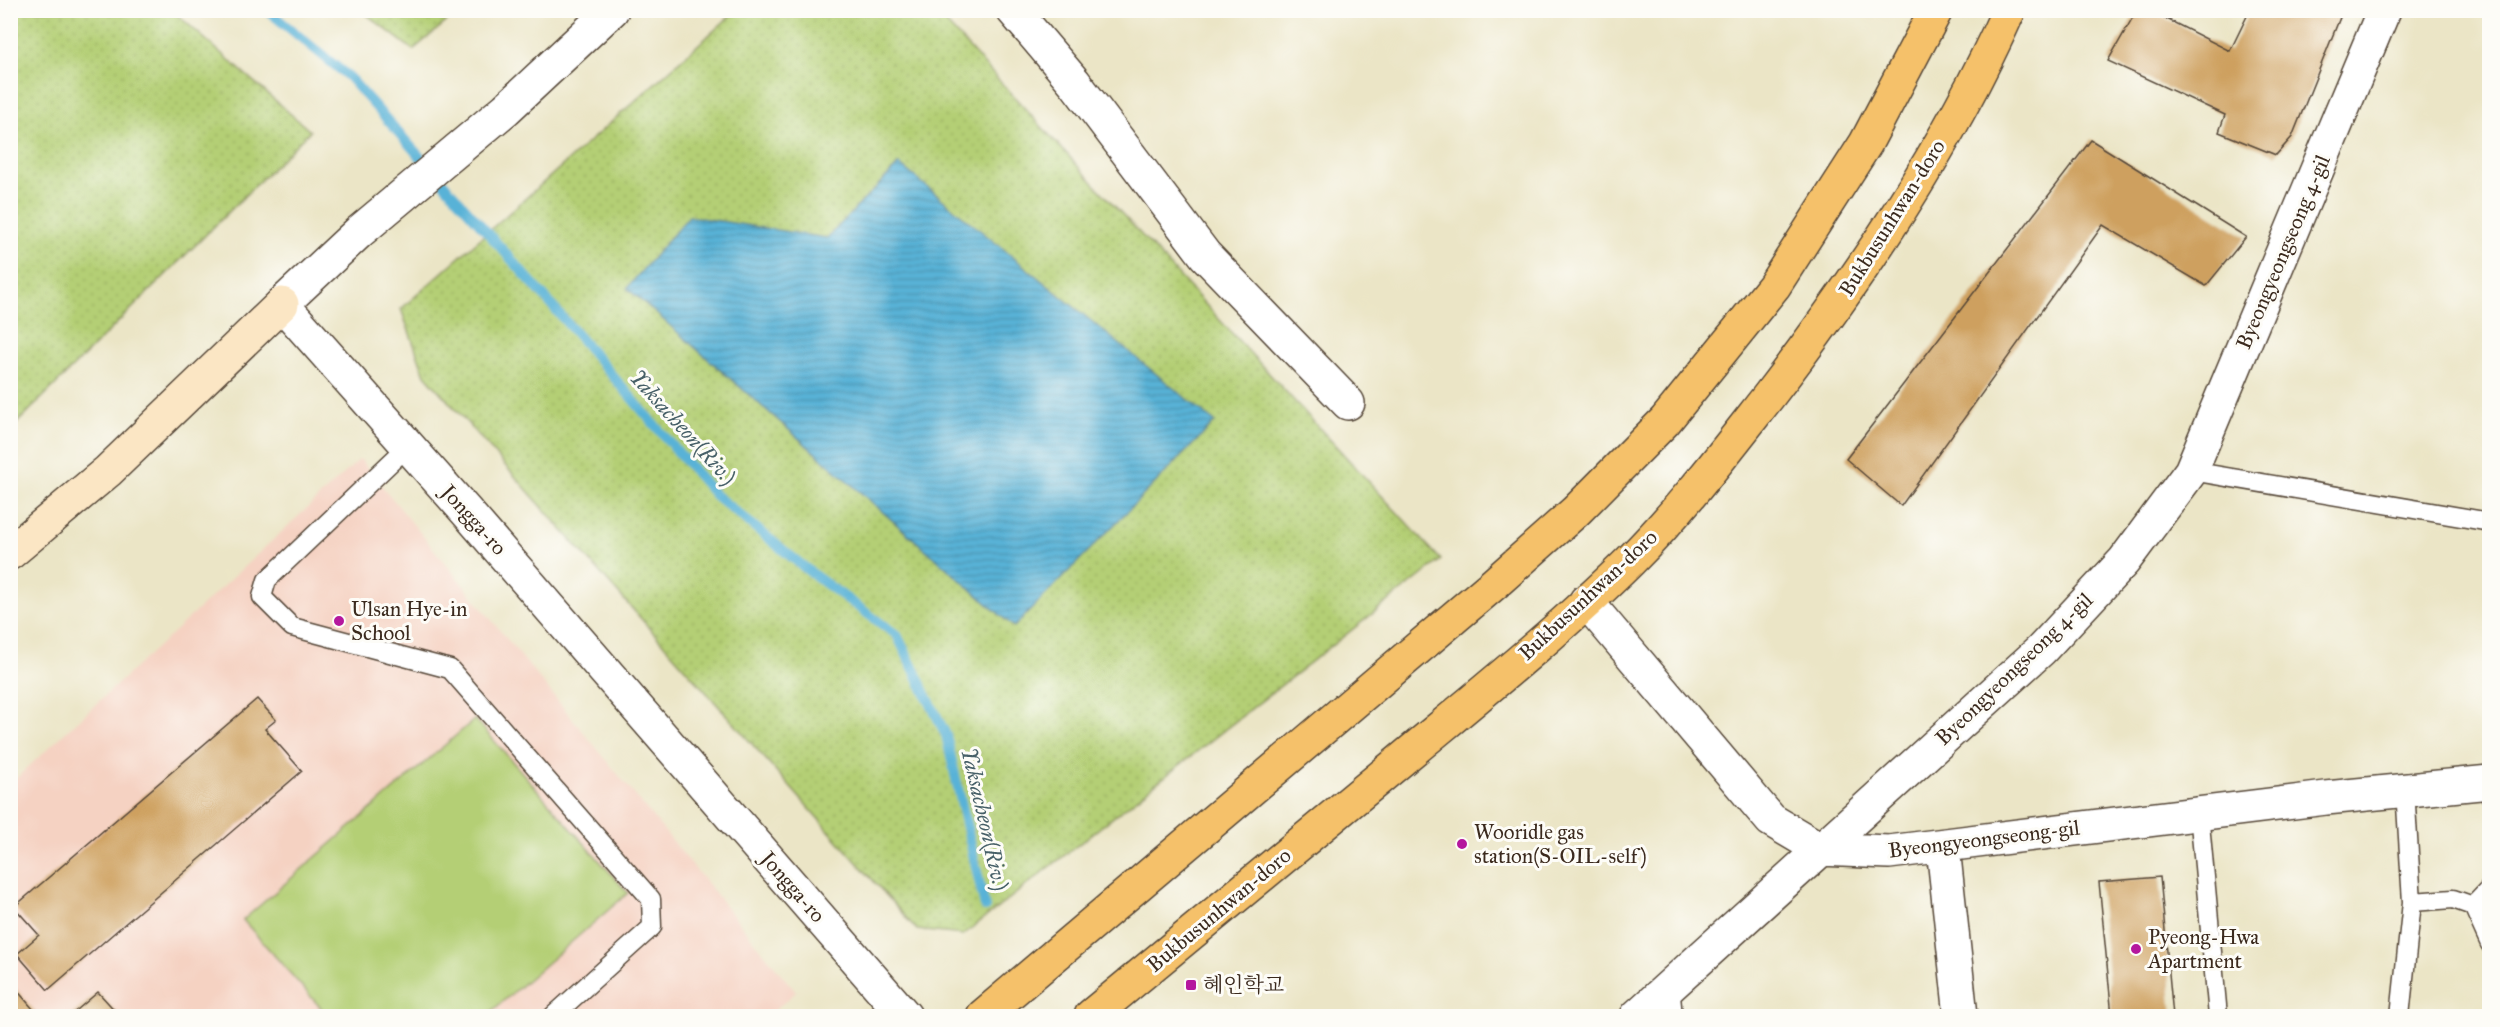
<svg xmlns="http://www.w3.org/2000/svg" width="2500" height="1027" font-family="'IM FELL Great Primer','Noto Serif KR',serif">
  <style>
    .built { fill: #f5d2c2 }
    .park { fill: url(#park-dots); stroke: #787c4a; stroke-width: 1.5 }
    .garden { fill: #b4cf75; stroke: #787c4a; stroke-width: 1.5 }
    .water { fill: url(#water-rules); stroke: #4a6e7a; stroke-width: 1.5 }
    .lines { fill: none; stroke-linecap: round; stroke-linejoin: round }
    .stream { stroke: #59b2d7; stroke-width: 10 }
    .building { fill: #cea05f }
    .service-casing { stroke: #554637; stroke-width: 21 }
    .minor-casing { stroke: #554637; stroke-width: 36 }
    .tertiary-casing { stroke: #554637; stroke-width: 36 }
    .secondary-casing { stroke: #554637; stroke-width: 36 }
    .primary-casing { stroke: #554637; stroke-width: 36 }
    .service { stroke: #fff; stroke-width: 18 }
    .minor { stroke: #fff; stroke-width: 33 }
    .tertiary { stroke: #fff; stroke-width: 33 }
    .secondary { stroke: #fbe6c4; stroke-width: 33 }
    .primary { stroke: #f5c16b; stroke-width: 33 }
    .poi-dot { fill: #b5179e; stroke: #fdfcf7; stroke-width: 2 }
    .labels { text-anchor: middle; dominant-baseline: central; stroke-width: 6; stroke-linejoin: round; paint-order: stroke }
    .street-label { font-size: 21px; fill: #3b2a1e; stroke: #fdfcf7 }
    .poi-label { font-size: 21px; fill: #3b2a1e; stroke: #fdfcf7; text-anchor: start }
    .water-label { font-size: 22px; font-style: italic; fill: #476068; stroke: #fdfcf7 }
  </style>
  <defs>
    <pattern id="park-dots" width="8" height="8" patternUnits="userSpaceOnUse" patternTransform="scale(1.5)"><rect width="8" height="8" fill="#b4cf75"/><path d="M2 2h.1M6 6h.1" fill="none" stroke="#9cb265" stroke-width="1.8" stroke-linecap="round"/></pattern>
    <pattern id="water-rules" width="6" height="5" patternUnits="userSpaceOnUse" patternTransform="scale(1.5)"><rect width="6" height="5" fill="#59b2d7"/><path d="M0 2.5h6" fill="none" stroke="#4b91ae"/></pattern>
  </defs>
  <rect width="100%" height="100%" fill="#fdfcf7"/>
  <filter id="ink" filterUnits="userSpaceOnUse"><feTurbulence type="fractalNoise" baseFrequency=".0167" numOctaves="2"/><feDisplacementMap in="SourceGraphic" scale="12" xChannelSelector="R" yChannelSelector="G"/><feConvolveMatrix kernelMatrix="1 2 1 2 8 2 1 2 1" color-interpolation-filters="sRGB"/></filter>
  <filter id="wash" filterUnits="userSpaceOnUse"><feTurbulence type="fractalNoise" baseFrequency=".008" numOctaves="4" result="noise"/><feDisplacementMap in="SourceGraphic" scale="24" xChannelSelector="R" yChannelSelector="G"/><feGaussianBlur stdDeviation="1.35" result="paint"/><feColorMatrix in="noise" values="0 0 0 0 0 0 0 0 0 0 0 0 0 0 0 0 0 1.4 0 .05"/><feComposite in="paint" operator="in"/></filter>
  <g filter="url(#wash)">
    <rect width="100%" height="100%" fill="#ebe5c6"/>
    <!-- built -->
    <path class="built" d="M360 459 796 992 768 1016H11V783Z"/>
    <!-- park -->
    <path class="park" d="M11 10 173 11 310 131 11 429Z
      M362 11H459L413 50Z
      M736 11H935L1441 560 963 935 917 930 425 375 401 309Z"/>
    <!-- garden -->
    <path class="garden" d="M475 719 628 893 486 1016H328L243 920Z"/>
    <!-- water -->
    <path class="water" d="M899 164 1215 422 1014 627 627 288 689 216 827 238Z"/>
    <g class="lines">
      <!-- stream -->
      <path class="stream" d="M267 10 349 77 543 295 715 495 814 575 897 635 946 735 985 907"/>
    </g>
    <g id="blocks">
      <!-- building -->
      <path class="building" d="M2137 10H2149L2230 51 2250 10H2343L2292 137 2276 155 2219 132 2225 115 2108 61Z
        M2091 140 2246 237 2206 286 2103 225 1901 506 1846 459Z
        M257 699 276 720 265 729 302 771 48 990 17 954 39 935 14 907Z
        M2160 877 2173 1016H2112L2099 882Z
        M10 982 39 1016H10Z
        M98 992 120 1016H70Z"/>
    </g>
  </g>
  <g filter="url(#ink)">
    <use href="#blocks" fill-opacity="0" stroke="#554637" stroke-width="1.5"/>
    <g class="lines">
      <defs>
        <path id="service" d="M407 447 267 580 262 597 292 627 450 669 651 899 652 927 553 1016
          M2191 471 2490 522
          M2199 813 2218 1016
          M2412 902 2453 899 2473 906 2490 944
          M2473 906 2490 888
          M1670 986 1673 1016
          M2400 1016 2412 902 2405 789"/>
        <path id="minor" d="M1013 10 1075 83 1205 255 1348 403
          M282 304 359 232 506 109 612 10
          M1586 601 1771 820 1820 849 1889 852 2326 798 2490 782
          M1943 847 1961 1016
          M1637 1016 2041 650 2124 561 2191 471 2384 10"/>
        <path id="tertiary" d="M282 304 465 510 905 1016"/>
        <path id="secondary" d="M10 553 108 471 282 304"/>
        <path id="primary" d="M983 1016 1495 583 1576 511 1665 421 1774 286 1866 143 1936 10
          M1091 1016C1194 931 1297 846 1400 761 1478 696 1558 632 1630 561 1680 511 1724 453 1768 397 1860 277 1947 149 2009 10"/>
      </defs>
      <!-- service casing -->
      <use href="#service" class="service-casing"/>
      <!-- minor casing -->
      <use href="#minor" class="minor-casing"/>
      <!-- tertiary casing -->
      <use href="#tertiary" class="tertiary-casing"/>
      <!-- secondary casing -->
      <use href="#secondary" class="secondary-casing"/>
      <!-- primary casing -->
      <use href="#primary" class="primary-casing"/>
      <!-- service -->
      <use href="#service" class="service"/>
      <!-- minor -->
      <use href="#minor" class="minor"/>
      <!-- tertiary -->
      <use href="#tertiary" class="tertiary"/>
      <!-- secondary -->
      <use href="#secondary" class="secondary"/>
      <!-- primary -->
      <use href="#primary" class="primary"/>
    </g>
  </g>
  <!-- markers -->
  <g class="poi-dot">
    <circle cx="339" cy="621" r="6"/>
    <circle cx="1462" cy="844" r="6"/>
    <circle cx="2136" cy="949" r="6"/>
    <rect x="1185" y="979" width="12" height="12" rx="3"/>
  </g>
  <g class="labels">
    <!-- street labels -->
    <g class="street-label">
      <text transform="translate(1892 218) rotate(-58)">Bukbusunhwan-doro</text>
      <text transform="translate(2283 252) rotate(-67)">Byeongyeongseong 4-gil</text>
      <text transform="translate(474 520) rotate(48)">Jongga-ro</text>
      <text transform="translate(1588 595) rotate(-43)">Bukbusunhwan-doro</text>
      <text transform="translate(2014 669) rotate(-44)">Byeongyeongseong 4-gil</text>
      <text transform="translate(1984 839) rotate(-7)">Byeongyeongseong-gil</text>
      <text transform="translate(793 887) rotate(49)">Jongga-ro</text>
      <text transform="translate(1219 910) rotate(-40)">Bukbusunhwan-doro</text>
    </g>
    <!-- poi labels -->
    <g class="poi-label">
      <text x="351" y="609">Ulsan Hye-in<tspan x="351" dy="24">School</tspan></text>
      <text x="1474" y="832">Wooridle gas<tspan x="1474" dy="24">station(S-OIL-self)</tspan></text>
      <text x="2148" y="937">Pyeong-Hwa<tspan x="2148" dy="24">Apartment</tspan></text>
      <text x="1203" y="985">혜인학교</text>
    </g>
    <!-- water labels -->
    <g class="water-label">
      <text transform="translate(683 427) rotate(48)">Yaksacheon(Riv.)</text>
      <text transform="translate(985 819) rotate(77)">Yaksacheon(Riv.)</text>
    </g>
  </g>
  <!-- margin -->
  <rect width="2500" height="1027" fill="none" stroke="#fdfcf7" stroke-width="36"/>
</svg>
